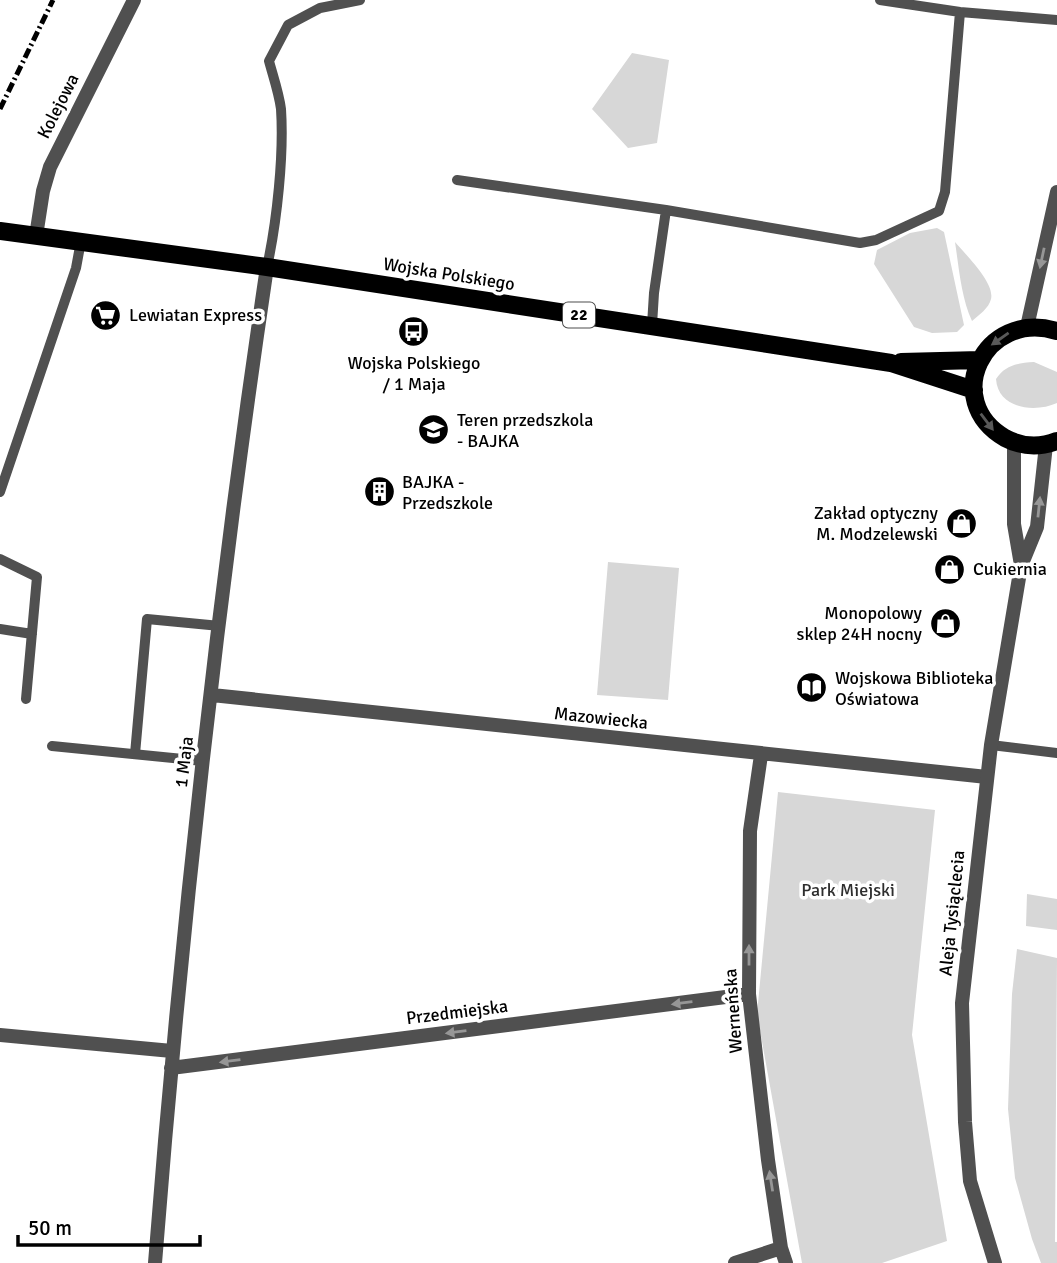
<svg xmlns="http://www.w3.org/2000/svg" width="1057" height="1263" font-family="Signika,sans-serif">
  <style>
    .green { fill: #d7d7d7 }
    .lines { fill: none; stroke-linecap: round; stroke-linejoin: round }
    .service { stroke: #505050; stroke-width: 10 }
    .minor { stroke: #505050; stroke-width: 14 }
    .tertiary { stroke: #505050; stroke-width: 14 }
    .primary { stroke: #000; stroke-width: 18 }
    .rail { stroke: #000; stroke-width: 5; stroke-dasharray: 10 3.5 2 3.5; stroke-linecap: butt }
    .oneway { fill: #969696 }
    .oneway2 { fill: #595959 }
    .labels { text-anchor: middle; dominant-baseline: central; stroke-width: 7; stroke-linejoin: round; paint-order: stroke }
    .shield { fill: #fff; stroke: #4c4c4c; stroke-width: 2 }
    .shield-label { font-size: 16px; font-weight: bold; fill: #000 }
    .street-label { font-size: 18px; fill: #000; stroke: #fff }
    .poi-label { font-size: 18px; fill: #000; stroke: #fff; text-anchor: start }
    .park-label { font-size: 18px; fill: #2e2e2e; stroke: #fff }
  </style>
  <rect width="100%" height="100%" fill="#fff"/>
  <!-- green -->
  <path class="green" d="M632 53 669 60 657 143 628 148 592 109Z
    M937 228 944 232 964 325 957 332 932 333 914 327 874 264 877 250 910 233Z
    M955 242C966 255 995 283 991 299 989 308 979 315 972 321 961 297 959 268 955 242Z
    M1034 362 1057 372V403C1035 413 998 409 996 379 1005 365 1018 363 1034 362Z
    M608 562 679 568 668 700 597 695Z
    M778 792 935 810 912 1035 947 1241 882 1263H802L757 1014Z
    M1027 894 1057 899V930L1026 926Z
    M1017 949 1057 958 1055 1242H1057V1263H1041L1032 1239 1015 1178 1008 1109 1012 994Z"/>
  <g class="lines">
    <!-- service -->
    <path class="service" d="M880 0 960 12 1057 20
      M457 180 666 210 654 293 652 325
      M666 210 860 243 876 240 939 211 945 192 960 12
      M267 267C277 221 284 155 281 109 279 93 273 76 269 61L288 25 320 8 360 0
      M0 492 76 268 81 241
      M0 559 37 577 26 699
      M0 629 32 634
      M991 745 1057 753
      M52 746 203 761
      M135 754 147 619 220 626"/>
    <!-- minor -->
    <path class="minor" d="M36 236 43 191 50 167 134 0
      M1027 327 1057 192
      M212 695 987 777
      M761 755 750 831 749 994 768 1160 781 1248 786 1263
      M0 1035 172 1051
      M171 1068 749 994
      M155 1263C181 930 218 597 267 267
      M735 1263 781 1248"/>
    <!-- tertiary -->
    <path class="tertiary" d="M1014 443V524L1021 565
      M995 1263 970 1181 965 1122 962 1003 991 745 1021 566 1037 527 1046 445"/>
    <!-- primary -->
    <path class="primary" d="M0 231 267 267 891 363 974 390
      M1057 331C983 309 941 401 1005 438 1022 447 1039 448 1057 441
      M901 362 980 360"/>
    <!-- rail -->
    <path class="rail" d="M0 109 53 0"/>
  </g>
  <!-- one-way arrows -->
  <defs><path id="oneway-solid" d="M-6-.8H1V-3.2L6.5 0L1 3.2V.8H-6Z" transform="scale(1.75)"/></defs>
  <g class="oneway">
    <use href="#oneway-solid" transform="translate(1042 258) rotate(102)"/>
    <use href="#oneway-solid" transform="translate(1039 507) rotate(-84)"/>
    <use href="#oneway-solid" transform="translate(749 955) rotate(-90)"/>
    <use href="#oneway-solid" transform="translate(682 1003) rotate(173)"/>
    <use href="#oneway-solid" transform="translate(456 1032) rotate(173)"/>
    <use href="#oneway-solid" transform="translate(230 1061) rotate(173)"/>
    <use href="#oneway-solid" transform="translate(771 1181) rotate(-99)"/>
  </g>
  <g class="oneway2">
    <use href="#oneway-solid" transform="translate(1000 339) rotate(145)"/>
    <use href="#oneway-solid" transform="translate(987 422) rotate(53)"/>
  </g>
  <!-- icons -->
  <defs>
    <symbol id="supermarket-disc" viewBox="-11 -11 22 22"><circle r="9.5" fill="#000" stroke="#fff"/><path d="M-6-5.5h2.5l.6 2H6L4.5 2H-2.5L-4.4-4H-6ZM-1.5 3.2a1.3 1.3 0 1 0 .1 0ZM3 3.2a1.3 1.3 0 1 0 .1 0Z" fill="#fff"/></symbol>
    <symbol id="bus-disc" viewBox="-11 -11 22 22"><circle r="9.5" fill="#000" stroke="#fff"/><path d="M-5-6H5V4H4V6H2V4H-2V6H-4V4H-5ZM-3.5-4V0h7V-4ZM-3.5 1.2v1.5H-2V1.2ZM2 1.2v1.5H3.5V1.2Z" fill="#fff"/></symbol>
    <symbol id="school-disc" viewBox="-11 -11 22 22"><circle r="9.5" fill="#000" stroke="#fff"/><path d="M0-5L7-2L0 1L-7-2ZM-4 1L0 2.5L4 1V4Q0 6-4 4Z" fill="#fff"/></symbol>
    <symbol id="building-disc" viewBox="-11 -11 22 22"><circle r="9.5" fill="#000" stroke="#fff"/><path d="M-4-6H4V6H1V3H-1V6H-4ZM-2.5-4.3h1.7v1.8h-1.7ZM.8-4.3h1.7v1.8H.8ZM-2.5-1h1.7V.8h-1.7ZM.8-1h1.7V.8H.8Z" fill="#fff"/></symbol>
    <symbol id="shop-disc" viewBox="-11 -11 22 22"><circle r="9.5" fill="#000" stroke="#fff"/><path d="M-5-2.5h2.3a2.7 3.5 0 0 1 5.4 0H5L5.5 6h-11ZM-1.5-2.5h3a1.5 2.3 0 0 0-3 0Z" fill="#fff"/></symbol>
    <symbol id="library-disc" viewBox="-11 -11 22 22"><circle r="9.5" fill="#000" stroke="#fff"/><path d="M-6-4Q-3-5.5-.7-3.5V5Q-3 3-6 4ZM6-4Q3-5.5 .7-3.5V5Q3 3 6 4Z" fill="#fff"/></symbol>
  </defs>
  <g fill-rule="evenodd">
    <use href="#supermarket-disc" x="88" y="298" width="35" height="35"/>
    <use href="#bus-disc" x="396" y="314" width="35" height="35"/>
    <use href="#school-disc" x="416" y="412" width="35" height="35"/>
    <use href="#building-disc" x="362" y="474" width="35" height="35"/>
    <use href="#shop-disc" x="944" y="506" width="35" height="35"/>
    <use href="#shop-disc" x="932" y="552" width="35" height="35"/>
    <use href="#shop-disc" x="928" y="606" width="35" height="35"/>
    <use href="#library-disc" x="794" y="670" width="35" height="35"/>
  </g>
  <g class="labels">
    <!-- shield labels -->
    <rect class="shield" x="563" y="302.5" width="32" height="25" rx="5"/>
    <g class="shield-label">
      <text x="579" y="315">22</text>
    </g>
    <!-- street labels -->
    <g class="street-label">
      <text transform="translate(58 106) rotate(-63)">Kolejowa</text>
      <text transform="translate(449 274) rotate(9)">Wojska Polskiego</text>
      <text transform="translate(601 718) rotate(6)">Mazowiecka</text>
      <text transform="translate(184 762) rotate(-83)">1 Maja</text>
      <text transform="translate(952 913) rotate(-84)">Aleja Tysiąclecia</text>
      <text transform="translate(733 1011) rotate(-94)">Werneńska</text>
      <text transform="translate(457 1012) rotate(-7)">Przedmiejska</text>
    </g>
    <!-- poi labels -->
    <g class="poi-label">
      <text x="129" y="315">Lewiatan Express</text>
      <text x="414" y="363" text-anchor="middle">Wojska Polskiego<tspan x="414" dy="21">/ 1 Maja</tspan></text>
      <text x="457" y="420">Teren przedszkola<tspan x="457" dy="21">- BAJKA</tspan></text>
      <text x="402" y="482">BAJKA -<tspan x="402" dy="21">Przedszkole</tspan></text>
      <text x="938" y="513" text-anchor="end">Zakład optyczny<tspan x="938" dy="21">M. Modzelewski</tspan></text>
      <text x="973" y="569">Cukiernia</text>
      <text x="922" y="613" text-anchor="end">Monopolowy<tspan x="922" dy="21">sklep 24H nocny</tspan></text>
      <text x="835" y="678">Wojskowa Biblioteka<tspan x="835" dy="21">Oświatowa</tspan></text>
    </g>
    <!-- park labels -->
    <g class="park-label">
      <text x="848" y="890">Park Miejski</text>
    </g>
  </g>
  <!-- scale -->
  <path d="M18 1235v10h182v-10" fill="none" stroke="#000000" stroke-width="3.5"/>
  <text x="28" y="1235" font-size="21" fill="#000000" stroke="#ffffff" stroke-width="5" paint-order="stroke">50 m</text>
</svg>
